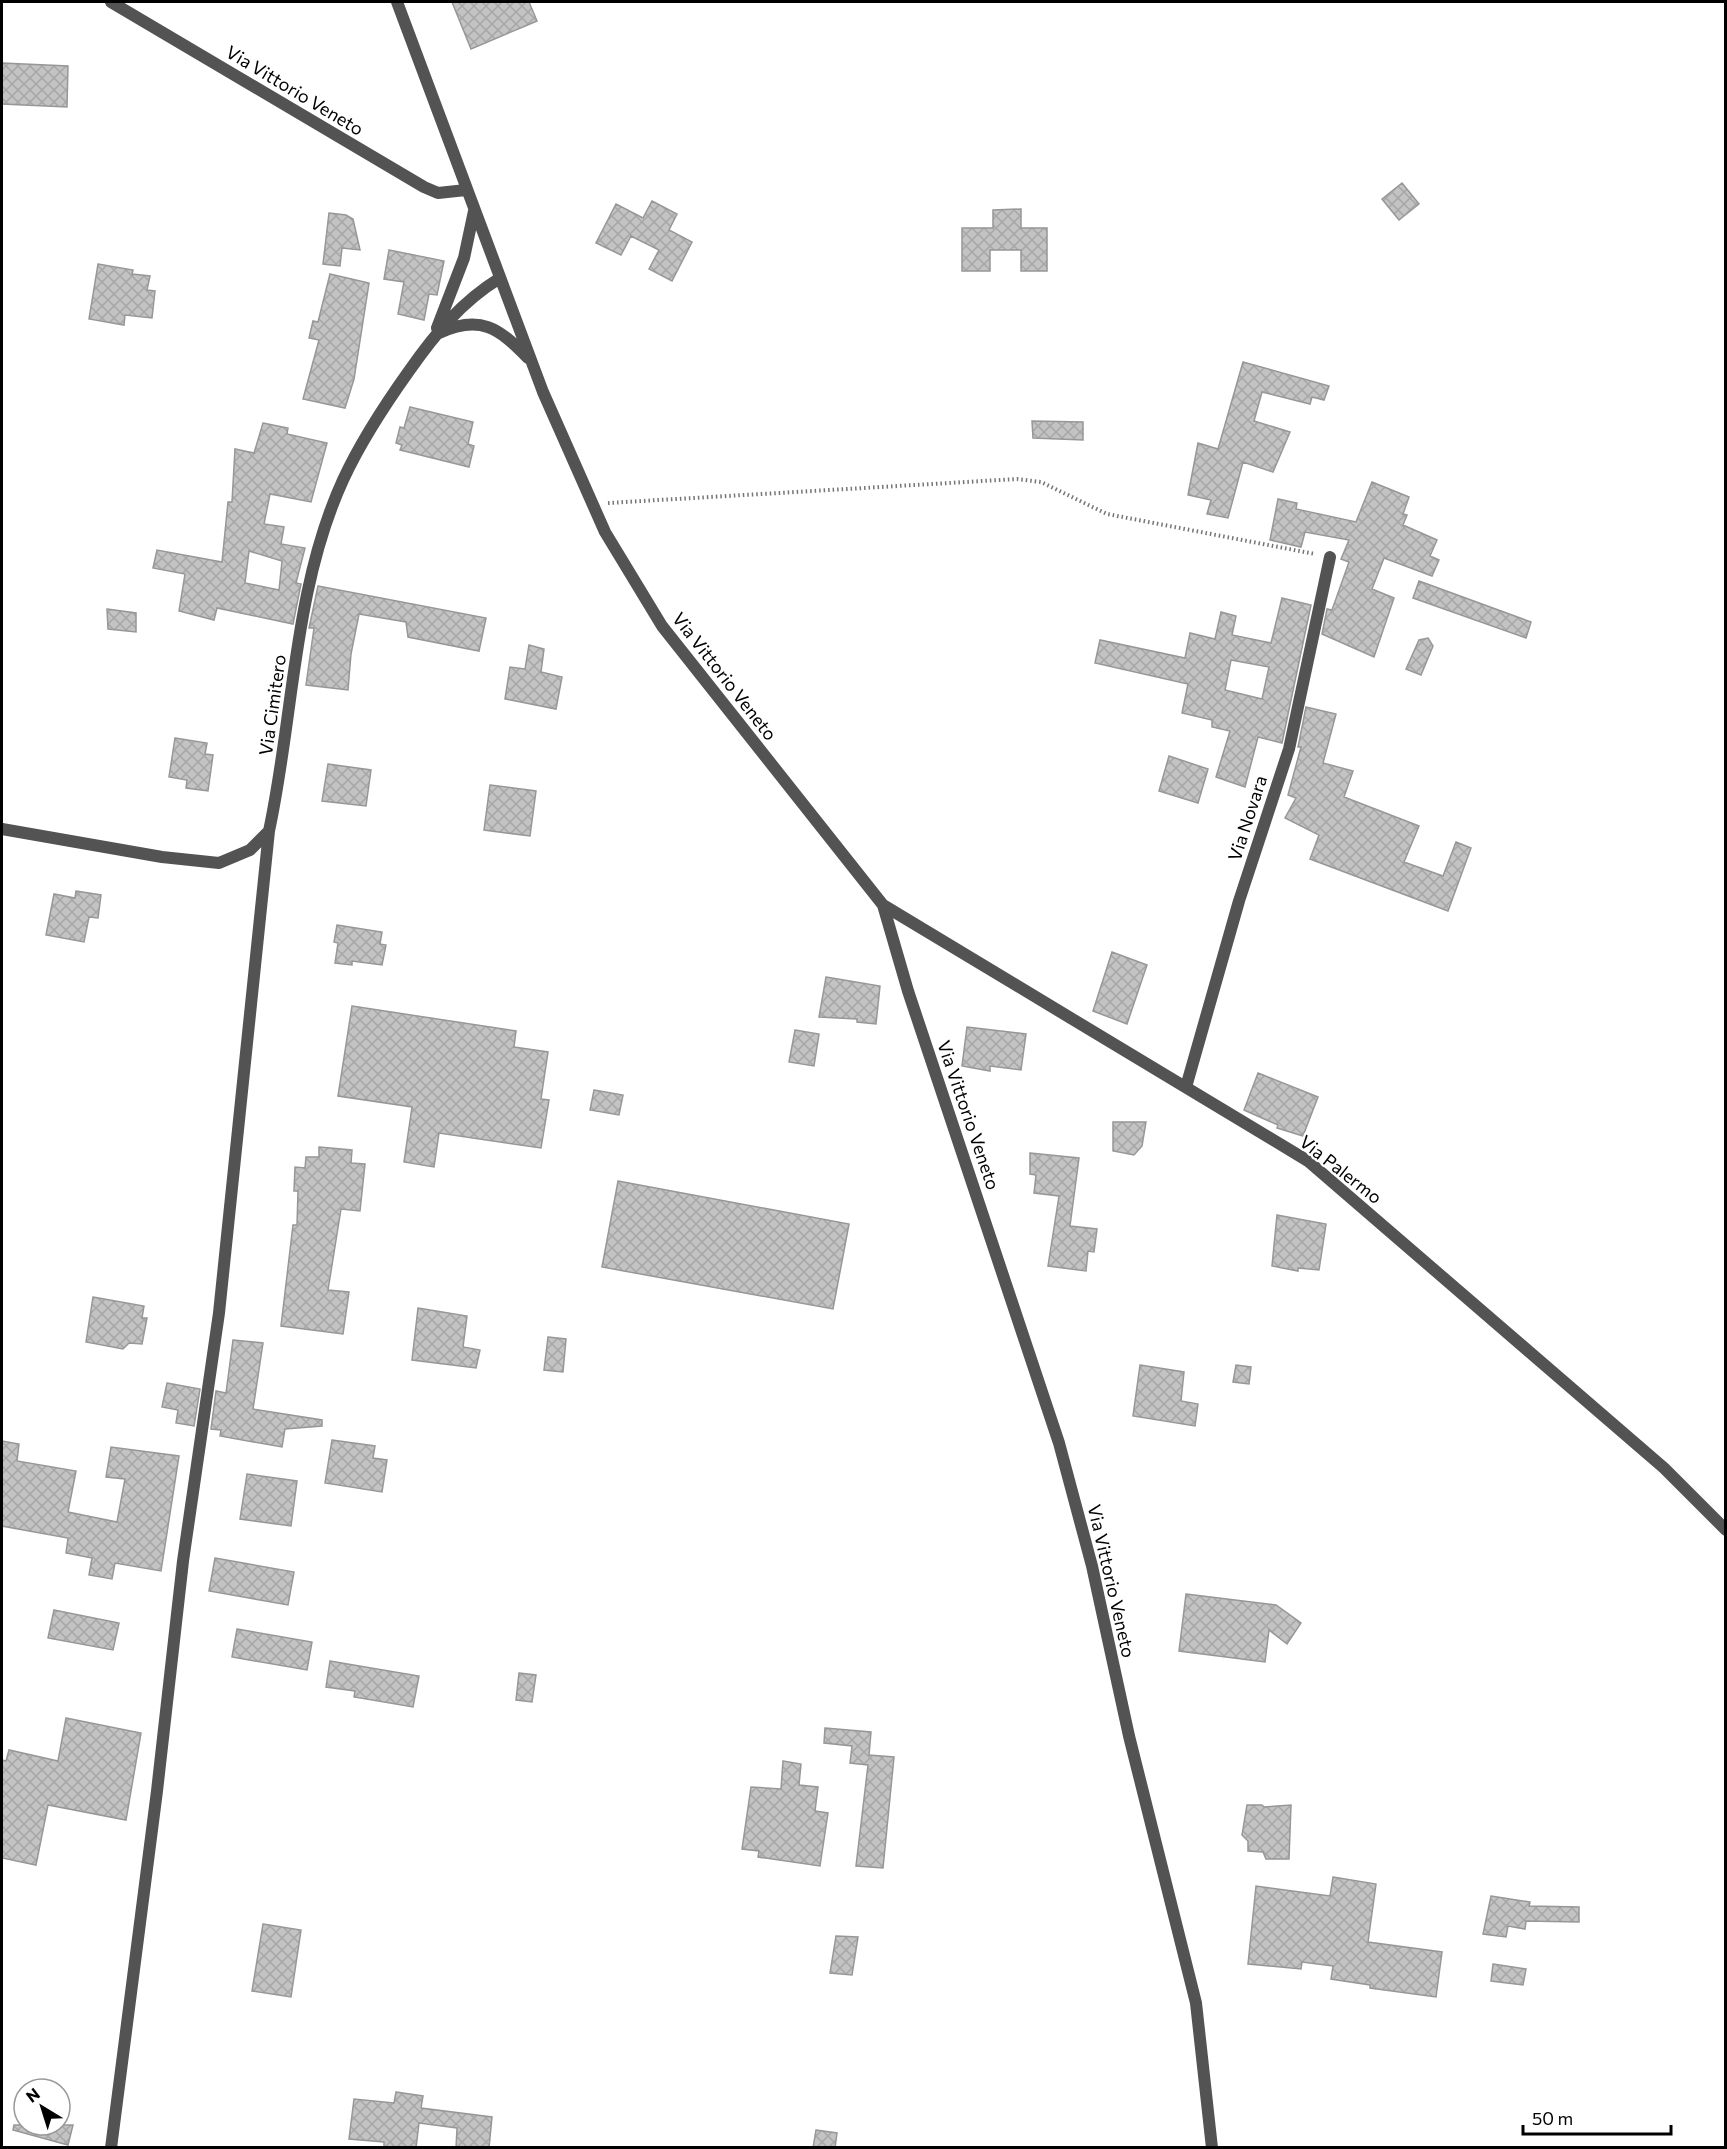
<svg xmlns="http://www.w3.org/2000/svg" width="1727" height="2149" font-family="Commissioner,sans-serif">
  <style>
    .building { fill: url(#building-cross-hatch); stroke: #979797; stroke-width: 1.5; fill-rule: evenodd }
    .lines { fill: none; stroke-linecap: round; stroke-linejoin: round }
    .path { stroke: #757575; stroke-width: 4; stroke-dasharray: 1.5 3; stroke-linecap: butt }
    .minor { stroke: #535353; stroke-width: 12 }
    .labels { text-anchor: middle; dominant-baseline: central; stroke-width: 4.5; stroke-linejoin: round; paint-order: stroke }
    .street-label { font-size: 18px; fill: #000; stroke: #fff }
  </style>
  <defs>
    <pattern id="building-cross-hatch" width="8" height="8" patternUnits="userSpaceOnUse" patternTransform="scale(1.5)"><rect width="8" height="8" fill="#c3c3c3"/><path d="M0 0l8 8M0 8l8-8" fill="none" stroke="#a6a6a6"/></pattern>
  </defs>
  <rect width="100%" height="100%" fill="#fff"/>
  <!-- building -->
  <path class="building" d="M452 2H529L537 21 471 49Z
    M2 63 68 66 67 107 2 104Z
    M1402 183 1419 204 1399 220 1382 199Z
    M652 201 677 214 669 230 692 242 672 281 649 269 659 250 631 236 621 255 596 243 616 204 643 218Z
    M1021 209V228H1047V271H1021V250H990V271H962V228H993V210Z
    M329 213 346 215 353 219 360 250 342 248 340 266 323 264Z
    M389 250 444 261 437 295 429 294 424 320 398 314 404 282 384 279Z
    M98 264 133 270 132 274 150 276 147 290 155 291 152 318 125 315 124 325 89 319Z
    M330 274 369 283 354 379 345 408 303 399 319 340 309 338 313 321 318 322Z
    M1243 362 1329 386 1324 400 1312 397 1310 404 1262 392 1254 421 1290 432 1273 472 1243 462 1228 518 1207 514 1211 500 1188 495 1198 443 1218 449Z
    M410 407 473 422 468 444 474 446 469 467 400 450 402 445 396 443 400 427 404 428Z
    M1032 421 1083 422V440L1033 438Z
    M263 423 288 428 287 434 327 443 311 502 270 494 264 524 284 527 281 544 305 548 296 583 301 584 293 624 217 608 214 620 179 611 185 574 153 568 157 550 222 562 228 502H232L235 449 254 453ZM249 551 282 561 279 590 245 583Z
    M1372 482 1409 497 1403 514 1407 515 1403 525 1437 540 1430 556 1439 560 1432 576 1384 558 1372 589 1394 598 1374 657 1322 634 1327 609 1332 610 1349 562 1341 559 1349 540 1305 532 1301 547 1270 540 1278 499 1297 503 1296 509 1356 522Z
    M1419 581 1531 622 1526 638 1413 598Z
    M318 586 486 618 479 651 408 637 406 622 359 614 351 654 348 690 306 685 314 628H309Z
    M1282 598 1311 605 1282 743 1258 737 1245 787 1216 777 1230 731 1212 727V720L1182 713 1188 684 1095 663 1100 640 1185 658 1190 633 1215 639 1221 612 1236 616 1232 635 1271 643ZM1231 660 1269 667 1262 699 1225 690Z
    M107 609 136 613V632L108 629Z
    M1428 638 1433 646 1421 675 1406 669 1419 640Z
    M529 645 544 649 541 672 562 677 556 709 505 699 510 667 525 669Z
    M1306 707 1336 714 1323 763 1353 771 1344 797 1419 826 1404 862 1443 876 1456 842 1471 848 1448 911 1310 859 1319 835 1285 818 1296 798 1288 795 1301 747H1298Z
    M175 738 207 743 205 754 213 755 208 791 186 788 187 780 169 777Z
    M1169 756 1208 769 1198 803 1159 791Z
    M328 764 371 770 366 806 322 801Z
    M490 785 536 791 530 836 484 830Z
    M76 891 101 895 98 918 89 917 84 942 46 935 54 894 75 898Z
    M337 925 382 932 380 944 386 945 382 965 352 961V965L335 963 338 943 334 942Z
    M1112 952 1147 965 1127 1024 1093 1011Z
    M826 977 880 986 876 1024 857 1022V1019L819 1017Z
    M352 1006 516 1031 514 1047 548 1052 541 1099 549 1100 541 1148 439 1133 434 1167 404 1162 412 1107 338 1096Z
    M967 1027 1026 1034 1021 1070 990 1066V1071L962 1066Z
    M795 1030 819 1034 814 1066 789 1062Z
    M1258 1073 1318 1097 1303 1136 1277 1128 1278 1125 1244 1110Z
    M594 1090 623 1095 619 1115 590 1110Z
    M1113 1122H1146L1142 1146 1134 1155 1113 1151Z
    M319 1147 352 1150 351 1163 365 1164 360 1211 341 1209 328 1290 349 1292 343 1334 281 1326 293 1225H297L298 1191H294L295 1167 305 1168 306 1157H319Z
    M1030 1153 1079 1158 1070 1226 1097 1229 1094 1252 1088 1251 1086 1271 1048 1266 1059 1196 1034 1193 1036 1175 1030 1174Z
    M618 1181 849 1224 833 1309 602 1267Z
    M1277 1215 1326 1224 1319 1270 1298 1268V1271L1272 1266Z
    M93 1297 144 1306 142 1318H147L142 1344 129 1343 123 1349 86 1342Z
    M418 1308 467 1316 463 1347 480 1350 476 1368 412 1360Z
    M548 1337 566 1339 563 1372 544 1370Z
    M233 1340 263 1343 253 1409 322 1420V1426L285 1429 282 1447 220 1436 221 1430 211 1429 216 1391 226 1393Z
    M1140 1365 1184 1372 1181 1401 1198 1404 1195 1426 1133 1416Z
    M1236 1365 1251 1367 1249 1384 1233 1382Z
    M167 1383 200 1389 194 1426 176 1423 178 1410 162 1407Z
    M332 1440 375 1446 373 1458 387 1460 382 1492 325 1483Z
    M2 1441 19 1444 17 1461 76 1471 68 1512 117 1522 125 1479 106 1477 111 1447 179 1456 161 1571 115 1563 112 1579 89 1575 92 1558 66 1553 68 1538 2 1526Z
    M247 1474 297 1481 291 1526 240 1519Z
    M215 1558 294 1572 288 1605 209 1591Z
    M1186 1594 1276 1605 1301 1623 1287 1644 1269 1630 1265 1662 1179 1651Z
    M54 1610 119 1623 113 1650 48 1638Z
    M237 1629 312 1642 307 1670 232 1657Z
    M330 1661 419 1676 413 1707 354 1697 355 1691 326 1687Z
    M519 1673 536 1675 532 1702 516 1700Z
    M66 1718 141 1733 126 1820 48 1805 36 1865 2 1858V1760L6 1761 9 1750 58 1761Z
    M825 1728 871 1732 869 1755 894 1757 883 1868 856 1866 868 1765 850 1763 852 1746 824 1743Z
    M783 1761 801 1764 799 1785 818 1787 815 1811 828 1813 820 1866 758 1857 759 1851 742 1849 751 1787 781 1789Z
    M1247 1805H1262L1264 1807 1291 1805 1289 1859H1266L1263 1852 1248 1851V1841L1242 1835Z
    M1333 1877 1376 1884 1368 1942 1442 1952 1436 1997 1370 1988V1985L1331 1979 1333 1966 1302 1962 1301 1969 1248 1964 1256 1886 1330 1896Z
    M1491 1896 1530 1902 1529 1906 1579 1907V1922L1526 1921 1525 1929 1508 1926 1506 1937 1483 1934Z
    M263 1924 301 1930 291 1997 252 1991Z
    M836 1936 858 1937 852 1975 830 1973Z
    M1493 1964 1526 1969 1523 1985 1491 1981Z
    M396 2092 423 2096 421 2108 492 2117 489 2148H456L457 2128 419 2123 416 2148H384V2142L349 2139 354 2099 394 2103Z
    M14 2125H73L68 2145 13 2130Z
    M816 2130 837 2133 835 2148H813Z"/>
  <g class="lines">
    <!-- path -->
    <path class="path" d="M608 503 1017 479 1041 482 1107 514 1315 554"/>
    <!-- minor -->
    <path class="minor" d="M111 2 424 187 438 193 466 190
      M397 2 543 392 605 532 662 626 883 905 908 991 1059 1443 1092 1566 1129 1736 1196 2003 1212 2148
      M437 328 464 258 474 211
      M439 333C480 314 499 328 528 358
      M2 829 162 857 219 863 250 850 269 831C294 715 293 589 343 480 361 441 384 406 409 371 435 334 461 302 500 278
      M883 905 1308 1161 1664 1468 1726 1530
      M1186 1087 1239 901 1289 749 1330 557
      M111 2148 157 1791 183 1561 219 1313 269 831"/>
  </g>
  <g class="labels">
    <!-- street labels -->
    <g class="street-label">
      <text transform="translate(295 90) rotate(31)">Via Vittorio Veneto</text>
      <text transform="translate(725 676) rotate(52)">Via Vittorio Veneto</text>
      <text transform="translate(272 705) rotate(-82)">Via Cimitero</text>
      <text transform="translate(1247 818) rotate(-72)">Via Novara</text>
      <text transform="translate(969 1115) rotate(71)">Via Vittorio Veneto</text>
      <text transform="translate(1341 1169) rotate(38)">Via Palermo</text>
      <text transform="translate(1112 1581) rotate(77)">Via Vittorio Veneto</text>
    </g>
  </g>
  <!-- border -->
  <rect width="1727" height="2149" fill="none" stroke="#000000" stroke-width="6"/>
  <!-- north arrow -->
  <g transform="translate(42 2107) rotate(322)"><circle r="28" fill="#ffffff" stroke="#999999" stroke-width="1.5"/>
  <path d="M0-4.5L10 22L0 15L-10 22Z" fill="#000000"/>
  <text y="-9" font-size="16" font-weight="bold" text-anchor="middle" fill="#000000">N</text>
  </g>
  <!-- scale -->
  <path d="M1523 2125v9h148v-9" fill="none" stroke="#000000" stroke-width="3"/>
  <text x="1532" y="2125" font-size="18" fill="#000000" stroke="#ffffff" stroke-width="4.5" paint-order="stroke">50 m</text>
</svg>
